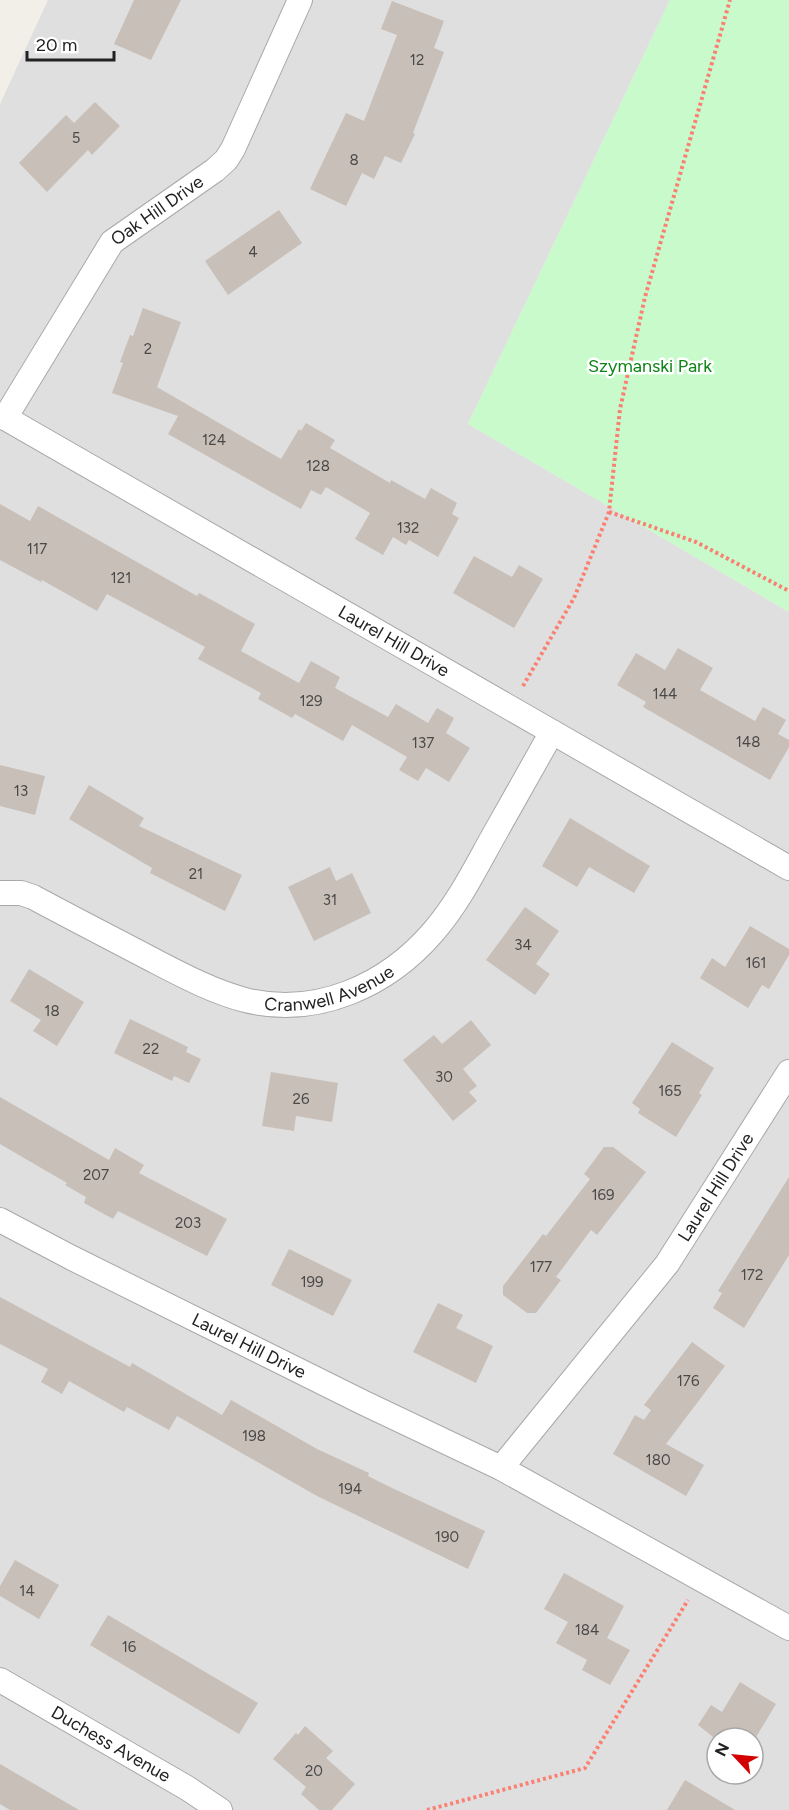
<svg xmlns="http://www.w3.org/2000/svg" width="789" height="1810" font-family="Figtree,sans-serif">
  <style>
    .residential { fill: #e0dfdf; fill-rule: evenodd }
    .park { fill: #c8facc }
    .building { fill: #c7bfb8 }
    .lines { fill: none; stroke-linecap: round; stroke-linejoin: round }
    .street-casing { stroke: #a9a9a9; stroke-width: 26 }
    .path { stroke: #fa8072; stroke-width: 4; stroke-dasharray: 3 3; stroke-linecap: butt }
    .street { stroke: #fff; stroke-width: 24 }
    .labels { text-anchor: middle; dominant-baseline: central; stroke-width: 5; stroke-linejoin: round; paint-order: stroke }
    .number-label { font-size: 15px; fill: #4b4948 }
    .street-label { font-size: 18px; fill: #222; stroke: #fff }
    .park-label { font-size: 18px; fill: #0c8416; stroke: #fff }
  </style>
  <rect width="100%" height="100%" fill="#f2efe9"/>
  <!-- residential -->
  <path class="residential" d="M48 0H670L468 424 789 612V1810H0V104ZM717 1738H753V1774H717Z"/>
  <!-- park -->
  <path class="park" d="M670 0H789V612L468 424Z"/>
  <!-- building -->
  <path class="building" d="M134 0H181L151 60 114 44Z
    M392 1 444 21 434 48 444 52 413 133 415 134 401 163 385 156 374 179 362 173 346 206 310 189 346 113 364 121 397 35 381 29Z
    M95 102 120 126 92 155 88 150 47 192 19 163 66 115 74 123Z
    M279 210 302 243 228 295 205 261Z
    M143 308 181 322 157 387 281 459 299 429 301 431 306 423 335 440 330 448 390 483 391 480 425 499 431 488 457 503 452 514 459 518 438 557 409 540 406 545 393 537 383 555 355 539 370 513 326 487 321 495 311 490 301 509 168 434 178 416 112 393 123 363 120 362 130 335 133 336Z
    M0 504 30 521 38 506 197 596 199 593 255 624 241 651 299 683 311 661 340 677 335 688 388 717 396 704 428 723 437 708 454 718 446 733 470 748 449 782 426 768 418 781 399 770 407 757 352 725 343 741 295 714 292 718 258 699 261 693 198 659 205 647 148 616 107 594 97 611 42 580 41 582 0 560Z
    M474 556 512 577 519 565 543 579 514 628 453 593Z
    M678 648 713 668 700 690 755 721 763 707 786 720 778 734 789 740V747L770 780 643 707 646 702 617 685 636 653 665 670Z
    M0 765 45 776 35 815 0 806Z
    M89 785 144 818 139 826 242 875 225 911 150 873 152 868 69 819Z
    M570 818 650 866 634 893 589 867 577 887 542 866Z
    M330 867 336 881 352 873 371 913 314 941 288 887Z
    M525 907 559 931 536 964 550 974 535 995 486 960Z
    M750 926 789 949V955L769 989 762 985 748 1008 700 978 712 958 725 967Z
    M29 969 84 1002 57 1046 33 1031 41 1020 10 1001Z
    M130 1019 188 1047 186 1052 201 1059 189 1083 174 1076 172 1081 114 1053Z
    M471 1020 491 1045 463 1069 477 1086 469 1092 477 1101 453 1121 403 1060 434 1035 442 1044Z
    M672 1042 714 1068 699 1093 702 1095 676 1137 638 1113 640 1109 632 1103Z
    M271 1072 338 1083 332 1122 296 1116 294 1131 262 1126Z
    M0 1097 109 1160 115 1148 144 1165 139 1173 227 1219 207 1256 118 1211 113 1219 84 1203 86 1197 65 1185 67 1183 0 1144Z
    M604 1147H613L646 1172 597 1235 591 1230 556 1277 561 1280 536 1313H527L503 1295V1286L543 1234 546 1236 590 1179 584 1174Z
    M789 1177V1255L744 1328 713 1308 722 1293 718 1291Z
    M289 1249 352 1280 333 1316 271 1285Z
    M0 1297 130 1367 132 1363 222 1415 231 1400 317 1449 369 1473 368 1476 392 1488 485 1531 468 1569 317 1496 177 1416 169 1430 127 1407 124 1412 69 1381 62 1394 41 1382 48 1369 0 1344Z
    M438 1303 463 1315 456 1328 493 1346 476 1383 413 1352Z
    M692 1342 725 1366 666 1444 704 1465 686 1496 613 1454 635 1415 644 1420 651 1410 644 1405Z
    M15 1560 59 1585 39 1619 0 1596V1586Z
    M564 1573 624 1606 607 1638 630 1650 610 1685 582 1670 587 1660 556 1643 568 1622 544 1609Z
    M108 1615 258 1703 239 1734 90 1645Z
    M740 1682 776 1704 753 1742V1738H717V1740L698 1725 711 1705 722 1712Z
    M305 1726 333 1751 326 1758 355 1784 332 1810H319L301 1794 306 1787 273 1759 296 1733 298 1735Z
    M0 1764 79 1810H10L0 1804Z
    M685 1780 735 1810H667Z"/>
  <g class="lines">
    <defs>
      <g id="street">
        <path id="s1" d="M0 415 789 868"/>
        <path id="s2" d="M5 418 112 242 215 170 226 160 233 149 300 0"/>
        <path id="s3" d="M0 893H21L33 897C72 918 111 938 149 958 180 974 211 991 245 1000 317 1018 388 985 434 931 459 902 476 867 494 835 514 800 533 766 552 732"/>
        <path id="s4" d="M0 1220 72 1258 364 1403 501 1468 789 1628"/>
        <path id="s5" d="M501 1468 667 1264 789 1072"/>
        <path id="s6" d="M0 1680 187 1788 220 1810"/>
      </g>
    </defs>
    <!-- street casing -->
    <use href="#street" class="street-casing"/>
    <!-- path -->
    <path class="path" d="M609 512 696 542 789 591
      M523 686 574 598 609 512 620 409 645 297 730 0
      M427 1810 585 1768 688 1600"/>
    <!-- street -->
    <use href="#street" class="street"/>
  </g>
  <g class="labels">
    <!-- number labels -->
    <g class="number-label">
      <text x="417" y="60">12</text>
      <text x="76" y="138">5</text>
      <text x="354" y="160">8</text>
      <text x="253" y="252">4</text>
      <text x="148" y="349">2</text>
      <text x="214" y="440">124</text>
      <text x="318" y="466">128</text>
      <text x="408" y="528">132</text>
      <text x="37" y="549">117</text>
      <text x="121" y="578">121</text>
      <text x="665" y="694">144</text>
      <text x="311" y="701">129</text>
      <text x="748" y="742">148</text>
      <text x="423" y="743">137</text>
      <text x="21" y="791">13</text>
      <text x="196" y="874">21</text>
      <text x="330" y="900">31</text>
      <text x="523" y="945">34</text>
      <text x="756" y="963">161</text>
      <text x="52" y="1011">18</text>
      <text x="151" y="1049">22</text>
      <text x="444" y="1077">30</text>
      <text x="670" y="1091">165</text>
      <text x="301" y="1099">26</text>
      <text x="96" y="1175">207</text>
      <text x="603" y="1195">169</text>
      <text x="188" y="1223">203</text>
      <text x="541" y="1267">177</text>
      <text x="752" y="1275">172</text>
      <text x="312" y="1282">199</text>
      <text x="688" y="1381">176</text>
      <text x="254" y="1436">198</text>
      <text x="658" y="1460">180</text>
      <text x="350" y="1489">194</text>
      <text x="447" y="1537">190</text>
      <text x="27" y="1591">14</text>
      <text x="587" y="1630">184</text>
      <text x="129" y="1647">16</text>
      <text x="314" y="1771">20</text>
    </g>
    <!-- street labels -->
    <g class="street-label">
      <text stroke="none"><textPath href="#s2" startOffset="261">Oak Hill Drive</textPath></text>
      <text stroke="none"><textPath href="#s1" startOffset="454">Laurel Hill Drive</textPath></text>
      <text stroke="none"><textPath href="#s3" startOffset="357">Cranwell Avenue</textPath></text>
      <text stroke="none"><textPath href="#s5" startOffset="354">Laurel Hill Drive</textPath></text>
      <text stroke="none"><textPath href="#s4" startOffset="279">Laurel Hill Drive</textPath></text>
      <text stroke="none"><textPath href="#s6" startOffset="128">Duchess Avenue</textPath></text>
    </g>
    <!-- park labels -->
    <g class="park-label">
      <text x="650" y="366">Szymanski Park</text>
    </g>
  </g>
  <!-- north arrow -->
  <g transform="translate(735 1756) rotate(296)"><circle r="28" fill="#ffffff" stroke="#a7a7a7" stroke-width="1.5"/>
  <path d="M0-4.5L10 22L0 15L-10 22Z" fill="#d40000"/>
  <text y="-9" font-size="16" font-weight="bold" text-anchor="middle" fill="#222222">N</text>
  </g>
  <!-- scale -->
  <path d="M27 51v9h87v-9" fill="none" stroke="#222222" stroke-width="3"/>
  <text x="36" y="51" font-size="18" fill="#222222" stroke="#ffffff" stroke-width="4.5" paint-order="stroke">20 m</text>
</svg>
